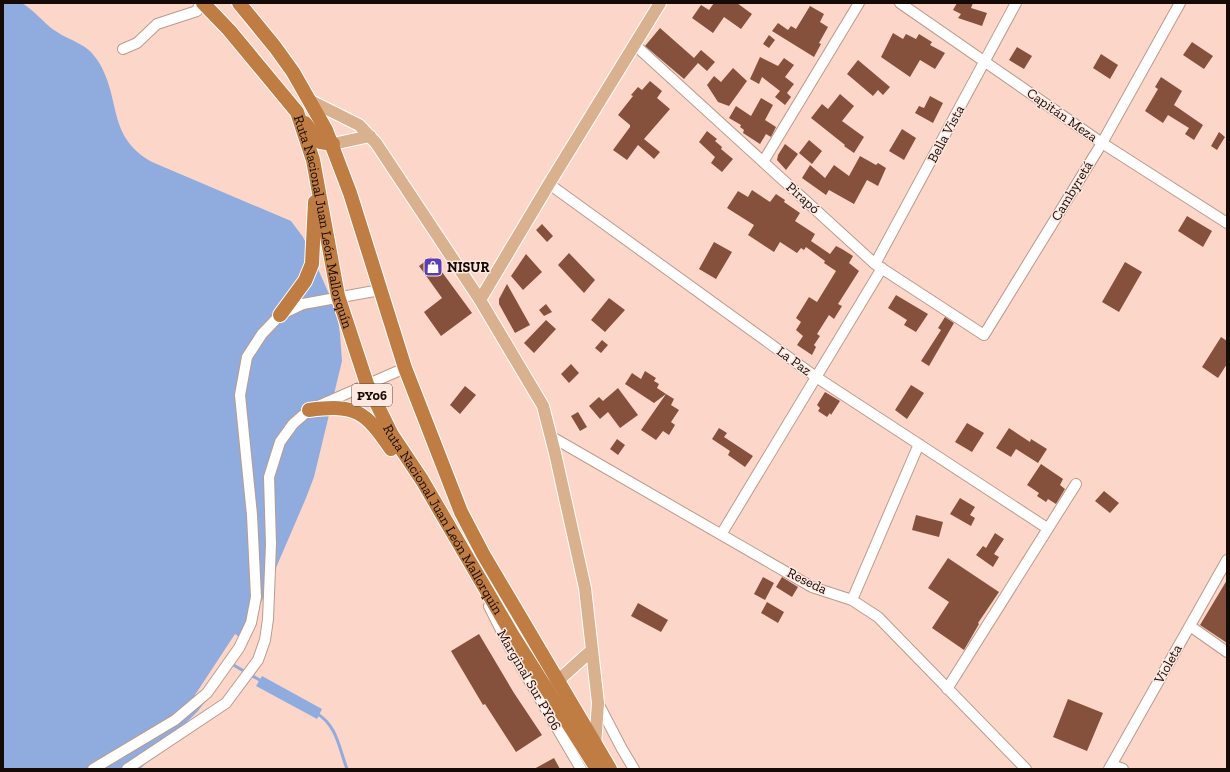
<svg xmlns="http://www.w3.org/2000/svg" width="1230" height="772" font-family="'Zilla Slab',serif">
  <style>
    .water { fill: #90acde }
    .pier { fill: #fcd7c9 }
    .lines { fill: none; stroke-linecap: round; stroke-linejoin: round }
    .stream { stroke: #90acde; stroke-width: 3 }
    .building { fill: #86513c }
    .minor-casing { stroke: #bc9a8c; stroke-width: 12 }
    .major-casing { stroke: #fff; stroke-width: 14 }
    .highway-casing { stroke: #fff; stroke-width: 16 }
    .minor { stroke: #fff; stroke-width: 10 }
    .major { stroke: #d9b18e; stroke-width: 12 }
    .highway { stroke: #c07d43; stroke-width: 14 }
    .labels { text-anchor: middle; dominant-baseline: central; stroke-width: 3; stroke-linejoin: round; paint-order: stroke }
    .shield { fill: #fee8df; stroke: #5c4d47; stroke-width: 1 }
    .shield-label { font-size: 13px; font-weight: bold; fill: #160a06 }
    .street-label { font-size: 14px; fill: #160a06; stroke: #fee8df }
    .poi-label { font-size: 14px; font-weight: bold; fill: #160a06; stroke: #fee8df; text-anchor: start }
  </style>
  <rect width="100%" height="100%" fill="#fcd7c9"/>
  <!-- water -->
  <path class="water" d="M3 3C8 3 17 1 21 3 30 6 45 24 54 30 71 42 86 42 98 61 122 99 106 136 152 162L291 221 303 237 314 260 337 312 340 334 342 361 314 477 306 498 236 661 198 711 140 769H3Z
    M262 676 322 709 317 719 256 686Z"/>
  <!-- pier -->
  <path class="pier" d="M235 634 246 642 237 662 207 703 195 695Z"/>
  <g class="lines">
    <!-- stream -->
    <path class="stream" d="M230 663 263 682
      M316 713C337 725 339 748 347 769"/>
  </g>
  <!-- building -->
  <path class="building" d="M714 3H737L752 14 741 29 724 17 713 33 692 18 701 5 709 10Z
    M957 3H973L971 8 987 13 982 26 958 18 961 14 953 10Z
    M810 6 824 14 820 22 828 27 819 43 821 44 814 57 772 31 778 23 788 30 791 26 796 29Z
    M660 28 694 58 701 50 715 62 707 71 698 63 684 79 645 46Z
    M893 33 903 39 906 34 916 39 919 34 932 42 930 45 945 53 935 69 920 60 910 77 881 57Z
    M769 35 775 40 769 48 763 44Z
    M1192 42 1213 56 1204 69 1183 55Z
    M1017 47 1032 56 1024 69 1009 60Z
    M1101 54 1118 65 1110 79 1093 68Z
    M760 57 778 66 784 58 794 65 785 77 794 84 787 93 791 97 785 105 775 97 780 91 762 77 759 84 750 79Z
    M858 60 890 87 883 95 878 90 873 96 847 74Z
    M733 68 747 81 729 106 718 102 707 85 714 76 721 82Z
    M1161 77 1182 91 1174 105 1203 125 1194 140 1185 134 1189 128 1168 115 1163 123 1145 111 1158 89 1155 87Z
    M650 81 662 91 657 98 670 109 644 139 660 152 654 159 638 145 627 160 613 150 630 127V125L618 115 633 96 631 95 638 87 642 90Z
    M840 94 854 106 842 121 864 137 854 153 844 146 845 145 811 118 822 104 828 109Z
    M930 96 943 103 933 123 915 113 919 106 924 108Z
    M761 98 773 105 765 120 776 127 771 137 766 134 760 144 743 133 744 130 740 127 741 125 729 118 736 106 751 116Z
    M902 129 916 138 904 160 889 151Z
    M707 131 717 139 715 141 722 147 721 149 733 159 722 172 711 163 715 157 699 142Z
    M1219 132 1225 137 1217 150 1211 146Z
    M809 140 822 151 812 164 799 153Z
    M785 144 798 154 786 170 777 160 778 155Z
    M860 156 876 165 878 163 886 168 878 186 867 180 854 204 829 190 826 195 802 178 810 165 825 178 834 165 849 176Z
    M752 190 770 202 776 194 785 200 784 202 800 213 795 221 815 234 811 241 830 254 836 246 842 249 853 256 849 263 859 271 838 304 842 306 834 319 829 315 817 334 820 336 814 345 816 347 812 355 797 345 803 336 796 330 801 322 796 318 809 297 817 302 836 271 824 263 825 261 806 247 804 250 801 248 797 253 780 242 774 252 748 235 754 225 727 208 738 191 748 197Z
    M1187 216 1212 231 1203 247 1178 231Z
    M542 224 553 236 547 242 536 230Z
    M714 242 732 252 716 279 699 269Z
    M569 253 595 280 584 293 558 265Z
    M526 254 542 272 523 290 511 276Z
    M431 257 472 313 441 336 424 312 442 298 419 266Z
    M1125 262 1142 272 1119 312 1102 302Z
    M507 284 530 325 515 333 499 304V299Z
    M896 295 928 314 916 332 904 325 907 320 888 308Z
    M609 298 625 310 605 332 591 320Z
    M546 304 552 312 544 316 539 310Z
    M945 317 954 323 929 366 921 361 941 330 938 328Z
    M546 320 556 329 534 353 524 343Z
    M1221 337 1227 341V364L1218 378 1202 367Z
    M602 340 608 345 601 353 595 348Z
    M571 364 579 373 569 383 561 374Z
    M645 371 656 378 654 381 659 384 657 388 666 394 654 403 625 384 632 373 641 379Z
    M911 385 924 393 907 419 895 410Z
    M465 386 476 395 460 414 450 405Z
    M618 388 638 415 620 428 608 412 600 419 589 406 599 397 603 401Z
    M825 392 840 401 831 415 830 413 827 417 818 411 820 408 817 405Z
    M666 394 674 399 671 405 679 410 671 422 675 425 669 435 663 431 656 440 641 430Z
    M578 412 587 427 580 431 571 416Z
    M967 423 984 433 972 452 955 442Z
    M719 428 727 433 724 437 753 456 745 467 728 455 730 451 712 439Z
    M1009 428 1030 442 1031 439 1047 449 1038 463 1016 449 1011 457 996 448Z
    M617 439 625 445 618 455 610 449Z
    M1041 464 1063 479 1060 485 1065 489 1056 504 1048 499 1046 502 1037 496 1039 493 1027 485Z
    M1104 491 1119 503 1110 513 1095 501Z
    M960 498 975 507 970 515 975 518 971 526 950 514Z
    M916 515 943 522 939 537 912 530Z
    M995 533 1004 539 994 554 999 557 993 567 976 555 983 546 986 548Z
    M948 558 999 592 978 623 979 624 964 650 932 628 949 602 928 588Z
    M763 577 774 583 765 600 754 594Z
    M782 577 798 587 792 597 776 587Z
    M1227 580V643L1200 625Z
    M767 602 784 612 778 623 761 613Z
    M638 603 668 620 661 632 631 616Z
    M479 634 514 693 542 735 516 752 485 704 483 705 451 651Z
    M1068 699 1103 713 1087 751 1053 737Z
    M554 758 560 769H534Z"/>
  <g class="lines">
    <defs>
      <path id="minor" d="M900 3 1102 143 1227 223
        M635 45 875 264 984 335 1102 143 1180 3
        M123 49 137 43 157 24 197 11 200 3
        M763 162 859 3
        M549 184 816 377 1047 528
        M875 264 1016 3
        M552 437 812 587 852 600 878 617 1026 769
        M722 533 882 268
        M852 600 919 444
        M489 606 509 646 581 769
        M1190 626 1227 652
        M947 689 1076 484
        M598 703 622 749 634 769
        M1112 765 1123 769
        M93 769 175 720 207 693 239 648 251 623 256 597 252 515 240 395 247 357 262 334 280 315 303 304 380 290
        M127 769 226 703 258 660 265 640 268 619 271 544 269 477 280 442 293 424 309 410 405 368
        M1109 769 1227 560"/>
      <path id="major" d="M311 101 359 125 376 143 480 300 543 406 555 453 585 588 598 703 595 746
        M333 144 370 136
        M480 300 549 184 660 3
        M552 686 592 650"/>
      <g id="highway">
        <path id="s1" d="M203 3 229 30 297 112 313 160 338 296 367 384 392 435 422 480 513 636 597 769"/>
        <path d="M239 3 275 47 293 72 326 130 350 193 405 368 461 512 483 554 610 769"/>
        <path d="M305 123 320 142 333 144"/>
        <path d="M280 315 305 281 312 264 315 202"/>
        <path d="M309 410C356 404 365 411 391 449"/>
      </g>
    </defs>
    <!-- minor casing -->
    <use href="#minor" class="minor-casing"/>
    <!-- major casing -->
    <use href="#major" class="major-casing"/>
    <!-- highway casing -->
    <use href="#highway" class="highway-casing"/>
    <!-- minor -->
    <use href="#minor" class="minor"/>
    <!-- major -->
    <use href="#major" class="major"/>
    <!-- highway -->
    <use href="#highway" class="highway"/>
  </g>
  <!-- icons -->
  <defs>
    <symbol id="shop-square" viewBox="-11 -11 22 22"><rect x="-9" y="-9" width="18" height="18" rx="4" fill="#5b3db5" stroke="#fee8df"/><path d="M-5-2.5h2.3a2.7 3.5 0 0 1 5.4 0H5L5.5 6h-11ZM-1.5-2.5h3a1.5 2.3 0 0 0-3 0Z" fill="#fff"/></symbol>
  </defs>
  <g fill-rule="evenodd">
    <use href="#shop-square" x="422" y="256" width="22" height="22"/>
  </g>
  <g class="labels">
    <!-- shield labels -->
    <rect class="shield" x="352" y="384" width="40" height="22" rx="3"/>
    <g class="shield-label">
      <text x="372" y="395">PY06</text>
    </g>
    <!-- street labels -->
    <g class="street-label">
      <text transform="translate(1062 115) rotate(35)">Capitán Meza</text>
      <text transform="translate(946 134) rotate(-62)">Bella Vista</text>
      <text transform="translate(1072 191) rotate(-59)">Cambyretá</text>
      <text transform="translate(803 198) rotate(42)">Pirapó</text>
      <text stroke="none"><textPath href="#s1" startOffset="257">Ruta Nacional Juan León Mallorquín</textPath></text>
      <text transform="translate(794 361) rotate(36)">La Paz</text>
      <text stroke="none"><textPath href="#s1" startOffset="581">Ruta Nacional Juan León Mallorquín</textPath></text>
      <text transform="translate(807 581) rotate(26)">Reseda</text>
      <text transform="translate(1168 664) rotate(-61)">Violeta</text>
      <text transform="translate(529 680) rotate(60)">Marginal Sur PY06</text>
    </g>
    <!-- poi labels -->
    <g class="poi-label">
      <text x="447" y="267">NISUR</text>
    </g>
  </g>
  <!-- border -->
  <rect width="1230" height="772" fill="none" stroke="#160a06" stroke-width="8"/>
</svg>
